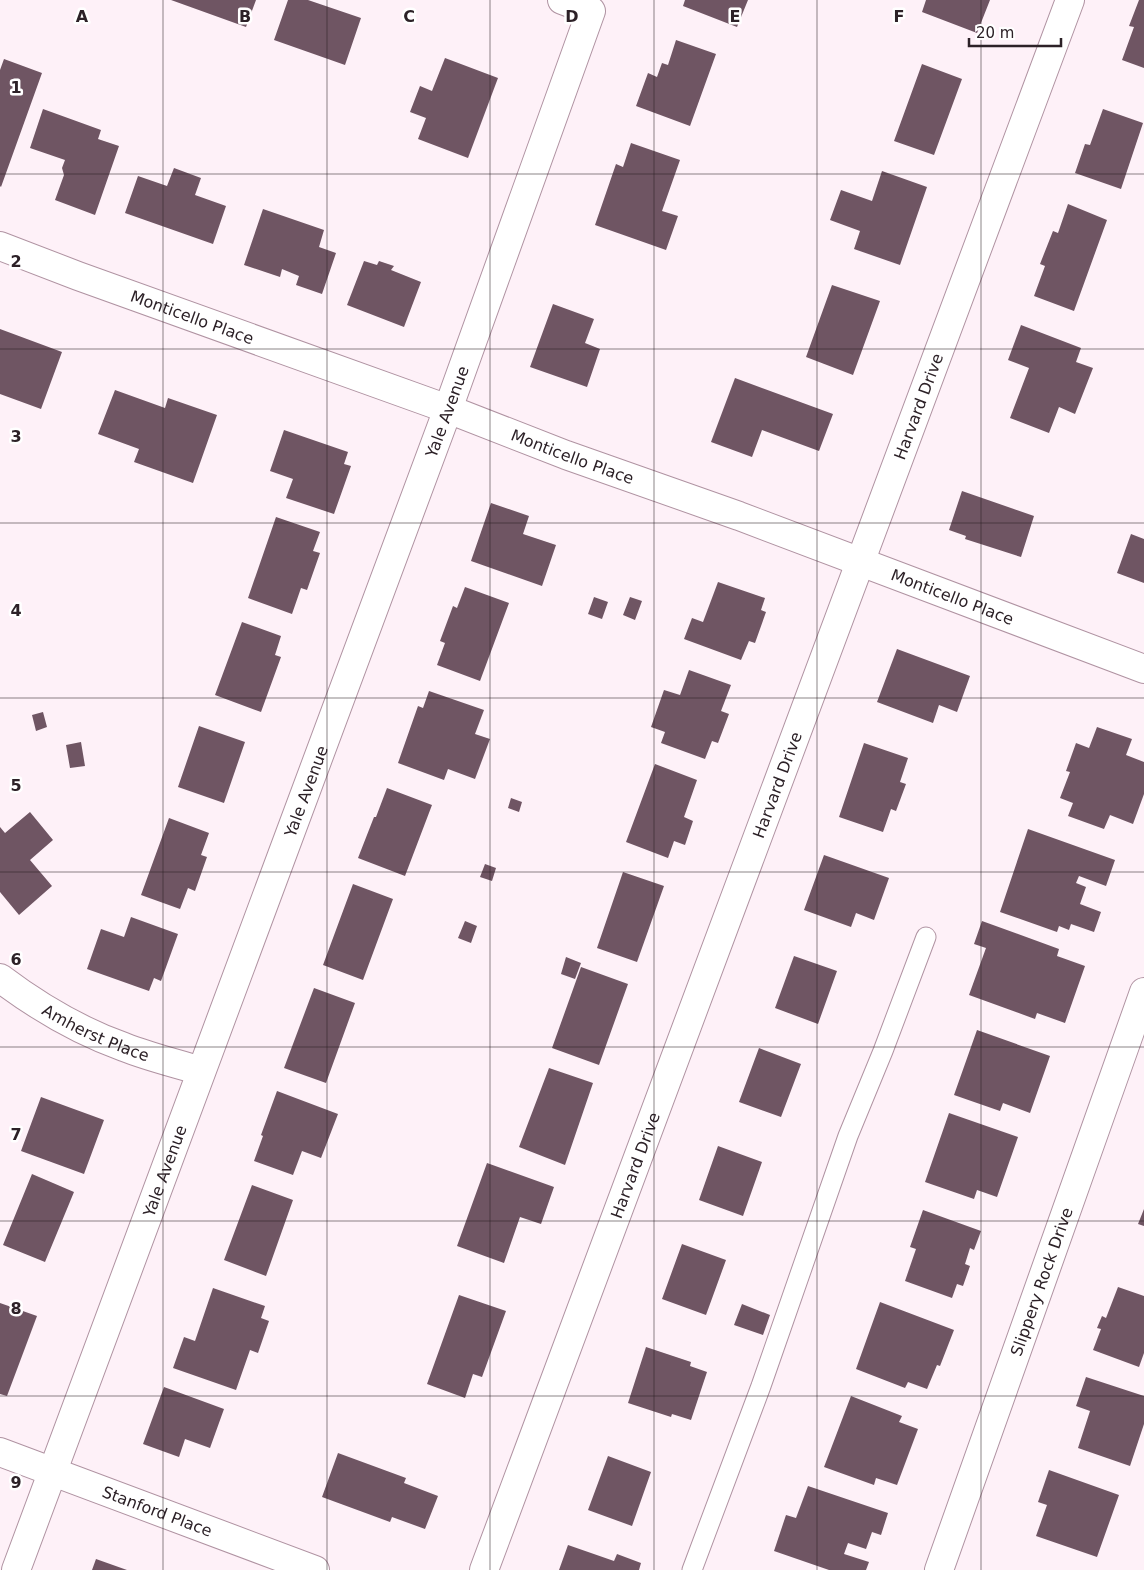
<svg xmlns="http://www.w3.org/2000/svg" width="1144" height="1570" font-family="'DejaVu Sans',sans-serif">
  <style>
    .building { fill: #6f5563 }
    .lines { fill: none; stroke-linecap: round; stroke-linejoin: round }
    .service-casing { stroke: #b093a2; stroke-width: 21 }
    .minor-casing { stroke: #b093a2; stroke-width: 30 }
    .service { stroke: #fff; stroke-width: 19 }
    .minor { stroke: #fff; stroke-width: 28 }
    .grid { fill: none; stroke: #2c2127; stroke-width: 1; stroke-opacity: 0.55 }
    .labels { text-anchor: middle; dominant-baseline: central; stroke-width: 5; stroke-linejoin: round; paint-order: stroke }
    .street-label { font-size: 16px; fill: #2c2127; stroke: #fff }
    .grid-label { font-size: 16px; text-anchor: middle; font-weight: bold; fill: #2c2127; stroke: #fff; stroke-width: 5; stroke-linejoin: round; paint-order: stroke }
  </style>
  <rect width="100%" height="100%" fill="#fef1f8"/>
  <!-- building -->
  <path class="building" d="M171 0H256L246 27Z
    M288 0H308L361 18 345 65 274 40Z
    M685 0H748L737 27 683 6Z
    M926 0H990L977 33 922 12Z
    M1139 0H1144V68L1122 60 1134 27 1129 26Z
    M676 40 716 54 690 126 636 106 648 73 657 77 662 63 668 65Z
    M445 58 498 78 468 158 418 139 426 118 410 112 420 86 432 91Z
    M4 59 42 73 1 187 0 186V70Z
    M922 64 962 79 934 155 894 141Z
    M43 109 101 130 98 139 119 146 95 215 55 200 64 175 62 168 65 160 30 148Z
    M1103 109 1143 123 1121 189 1075 173 1085 144 1090 145Z
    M631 143 680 160 662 211 678 216 666 250 595 225 616 164 623 167Z
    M174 168 201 178 195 195 226 206 213 244 125 213 138 176 167 186Z
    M882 171 927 187 900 265 854 249 860 231 830 220 841 190 872 201Z
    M1068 204 1107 220 1074 311 1034 296 1045 266 1040 264 1053 231 1058 233Z
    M263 209 324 230 319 247 336 253 322 294 296 285 299 276 282 269 280 277 244 265Z
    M364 261 377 265 379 261 394 266 391 270 421 282 404 327 347 305Z
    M832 285 880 301 853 375 806 357Z
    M553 304 594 319 585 343 600 349 587 387 530 367Z
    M1021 325 1081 348 1076 362 1093 368 1075 414 1059 407 1049 433 1010 418 1029 368 1008 360Z
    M0 329 62 352 41 409 0 394Z
    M735 378 833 414 819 451 762 430 752 457 711 442Z
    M115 390 165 408 168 398 217 415 193 483 134 462 139 449 98 434Z
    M284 430 348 452 344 464 351 466 334 514 286 498 293 479 270 471Z
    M962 491 1034 516 1021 557 965 539 966 536 949 530Z
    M491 503 529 516 523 534 556 545 542 586 471 561Z
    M276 517 320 532 313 551 320 553 307 590 301 588 292 614 248 598Z
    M1131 534 1144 539V583L1117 573Z
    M718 582 765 598 761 610 766 612 755 643 749 641 741 660 684 639 692 618 703 622Z
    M465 587 509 603 480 681 437 665 445 643 440 641 453 606 457 608Z
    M594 597 608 602 602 619 588 614Z
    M630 597 642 601 635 620 623 615Z
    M242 622 281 636 275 655 281 657 261 712 215 695Z
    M897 649 970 676 957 712 939 705 933 723 877 702Z
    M689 670 731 685 721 711 729 714 718 743 712 741 705 759 661 743 665 732 651 727 664 690 680 695Z
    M429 691 484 710 475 734 490 739 475 779 448 769 444 780 398 763 418 706 423 708Z
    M43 712 47 727 36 731 32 715Z
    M199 726 245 742 224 803 178 787Z
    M1097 727 1132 739 1126 755 1144 762V794L1133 824 1110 815 1104 829 1068 816 1073 803 1060 798 1070 772 1066 771 1076 743 1089 748Z
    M81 742 85 766 70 768 66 745Z
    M864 743 908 758 900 782 906 784 896 811 891 809 883 832 839 817Z
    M655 764 697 780 684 817 693 821 685 845 674 841 668 858 626 842Z
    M387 788 432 805 405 876 358 858 374 817H376Z
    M511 798 522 802 519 812 508 808Z
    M30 812 53 840 30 860 52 886 19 915 0 892V827L5 833Z
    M169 818 209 833 201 855 207 857 195 891 188 888 180 909 141 895Z
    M1028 829 1115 860 1106 886 1079 876 1076 883 1086 887 1080 904 1101 912 1094 932 1071 924 1069 930 1059 926 1057 932 1000 912Z
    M824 855 889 878 874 920 856 913 851 927 804 910Z
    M485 864 496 868 492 881 480 877Z
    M623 872 664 886 637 962 597 948Z
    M353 884 393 899 363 980 323 965Z
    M131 917 178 934 161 981 154 978 149 991 87 969 101 929 124 937Z
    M465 921 477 926 471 943 458 938Z
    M982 921 1059 949 1057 956 1085 966 1065 1023 1037 1013 1035 1019 969 995 986 948 974 944Z
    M794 956 837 971 818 1024 775 1008Z
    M566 957 581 963 575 979 561 974Z
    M581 967 628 984 599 1065 552 1048Z
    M314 988 355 1003 326 1083 284 1068Z
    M977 1030 1050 1056 1030 1113 1003 1103 1000 1111 954 1095Z
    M759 1048 801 1064 781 1117 739 1102Z
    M549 1068 593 1083 565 1165 519 1147Z
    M277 1091 338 1114 321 1158 302 1151 293 1175 254 1161 263 1136 261 1135Z
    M41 1097 104 1120 84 1174 21 1151Z
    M949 1113 1018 1137 997 1197 977 1190 974 1199 925 1182Z
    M718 1146 762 1162 743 1216 699 1200Z
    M487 1163 554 1187 541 1224 520 1217 504 1263 457 1246Z
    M32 1174 74 1192 45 1262 3 1245Z
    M252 1185 293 1200 266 1276 224 1260Z
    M1144 1209V1226L1138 1224Z
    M923 1210 981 1231 974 1250 970 1248 965 1264 970 1266 963 1286 957 1284 952 1298 905 1281 916 1249 910 1247Z
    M682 1244 726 1260 706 1315 662 1299Z
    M1118 1287 1144 1296V1353L1139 1367 1093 1350 1101 1329 1097 1328 1102 1316 1106 1318Z
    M213 1288 265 1306 261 1318 269 1321 258 1353 250 1350 236 1390 173 1368 184 1337 195 1341Z
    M459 1295 506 1311 482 1377 473 1374 465 1398 427 1384Z
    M880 1302 954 1330 940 1366 937 1365 927 1389 908 1382 905 1388 856 1369Z
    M0 1303 37 1316 7 1396 0 1394Z
    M742 1304 770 1315 763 1335 734 1325Z
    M646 1347 691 1362 690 1366 707 1372 691 1420 672 1414 671 1417 628 1403Z
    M1086 1377 1144 1396V1424L1130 1466 1078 1448 1090 1411 1076 1406Z
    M164 1387 224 1409 210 1448 185 1439 179 1457 143 1444Z
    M851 1396 902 1416 899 1422 918 1429 897 1485 876 1478 874 1485 824 1467Z
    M338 1453 406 1478 404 1483 438 1496 425 1529 392 1517 390 1522 322 1497Z
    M608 1456 651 1472 632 1526 588 1510Z
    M1049 1470 1119 1495 1097 1557 1036 1536 1047 1505 1038 1502Z
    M808 1486 888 1513 881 1535 872 1532 866 1549 848 1543 844 1554 869 1562 866 1570H829L774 1551 786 1515 796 1518Z
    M568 1545 614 1561 617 1554 641 1563 639 1570H559Z
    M96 1559 127 1570H92Z"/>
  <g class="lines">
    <defs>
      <path id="service" d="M692 1570 761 1386 848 1136 883 1051 926 937"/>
      <g id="minor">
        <path id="s1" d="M0 246 78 276 448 409 566 455 739 516 1144 669"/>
        <path id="s2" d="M0 978C37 1006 79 1031 124 1047 149 1057 175 1063 201 1071"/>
        <path id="s3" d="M0 1452 315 1570"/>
        <path id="s4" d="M16 1570 448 409 591 11 562 0"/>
        <path id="s5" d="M484 1570 1070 0"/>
        <path id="s6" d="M939 1570 1144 992"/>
      </g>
    </defs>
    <!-- service casing -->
    <use href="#service" class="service-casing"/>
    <!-- minor casing -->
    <use href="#minor" class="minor-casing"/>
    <!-- service -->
    <use href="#service" class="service"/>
    <!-- minor -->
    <use href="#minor" class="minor"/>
  </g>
  <!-- grid -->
  <path class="grid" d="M163 0V1570M327 0V1570M490 0V1570M654 0V1570M817 0V1570M981 0V1570M0 174H1144M0 349H1144M0 523H1144M0 698H1144M0 872H1144M0 1047H1144M0 1221H1144M0 1396H1144"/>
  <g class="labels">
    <!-- street labels -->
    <g class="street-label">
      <text stroke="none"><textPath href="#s1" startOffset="205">Monticello Place</textPath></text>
      <text stroke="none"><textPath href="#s5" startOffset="1242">Harvard Drive</textPath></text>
      <text stroke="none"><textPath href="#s4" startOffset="1236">Yale Avenue</textPath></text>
      <text stroke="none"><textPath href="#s1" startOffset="610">Monticello Place</textPath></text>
      <text stroke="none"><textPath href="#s1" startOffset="1015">Monticello Place</textPath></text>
      <text stroke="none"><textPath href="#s5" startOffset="838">Harvard Drive</textPath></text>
      <text stroke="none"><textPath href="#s4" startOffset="831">Yale Avenue</textPath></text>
      <text stroke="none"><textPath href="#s2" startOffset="111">Amherst Place</textPath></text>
      <text stroke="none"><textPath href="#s5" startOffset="432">Harvard Drive</textPath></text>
      <text stroke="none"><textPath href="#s4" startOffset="426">Yale Avenue</textPath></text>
      <text stroke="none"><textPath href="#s6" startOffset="306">Slippery Rock Drive</textPath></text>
      <text stroke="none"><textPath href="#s3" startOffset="168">Stanford Place</textPath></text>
    </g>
  </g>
  <g class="grid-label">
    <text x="82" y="22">A</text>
    <text x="245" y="22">B</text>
    <text x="409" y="22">C</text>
    <text x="572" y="22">D</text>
    <text x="735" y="22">E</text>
    <text x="899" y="22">F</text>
    <text x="16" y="93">1</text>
    <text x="16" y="267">2</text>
    <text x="16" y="442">3</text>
    <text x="16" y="616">4</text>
    <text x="16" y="791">5</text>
    <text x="16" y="965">6</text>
    <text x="16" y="1140">7</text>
    <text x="16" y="1314">8</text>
    <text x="16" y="1488">9</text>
  </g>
  <!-- scale -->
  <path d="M969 38v8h92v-8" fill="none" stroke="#2c2127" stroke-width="2.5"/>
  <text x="976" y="38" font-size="15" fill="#2c2127" stroke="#ffffff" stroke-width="4" paint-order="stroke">20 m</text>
</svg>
